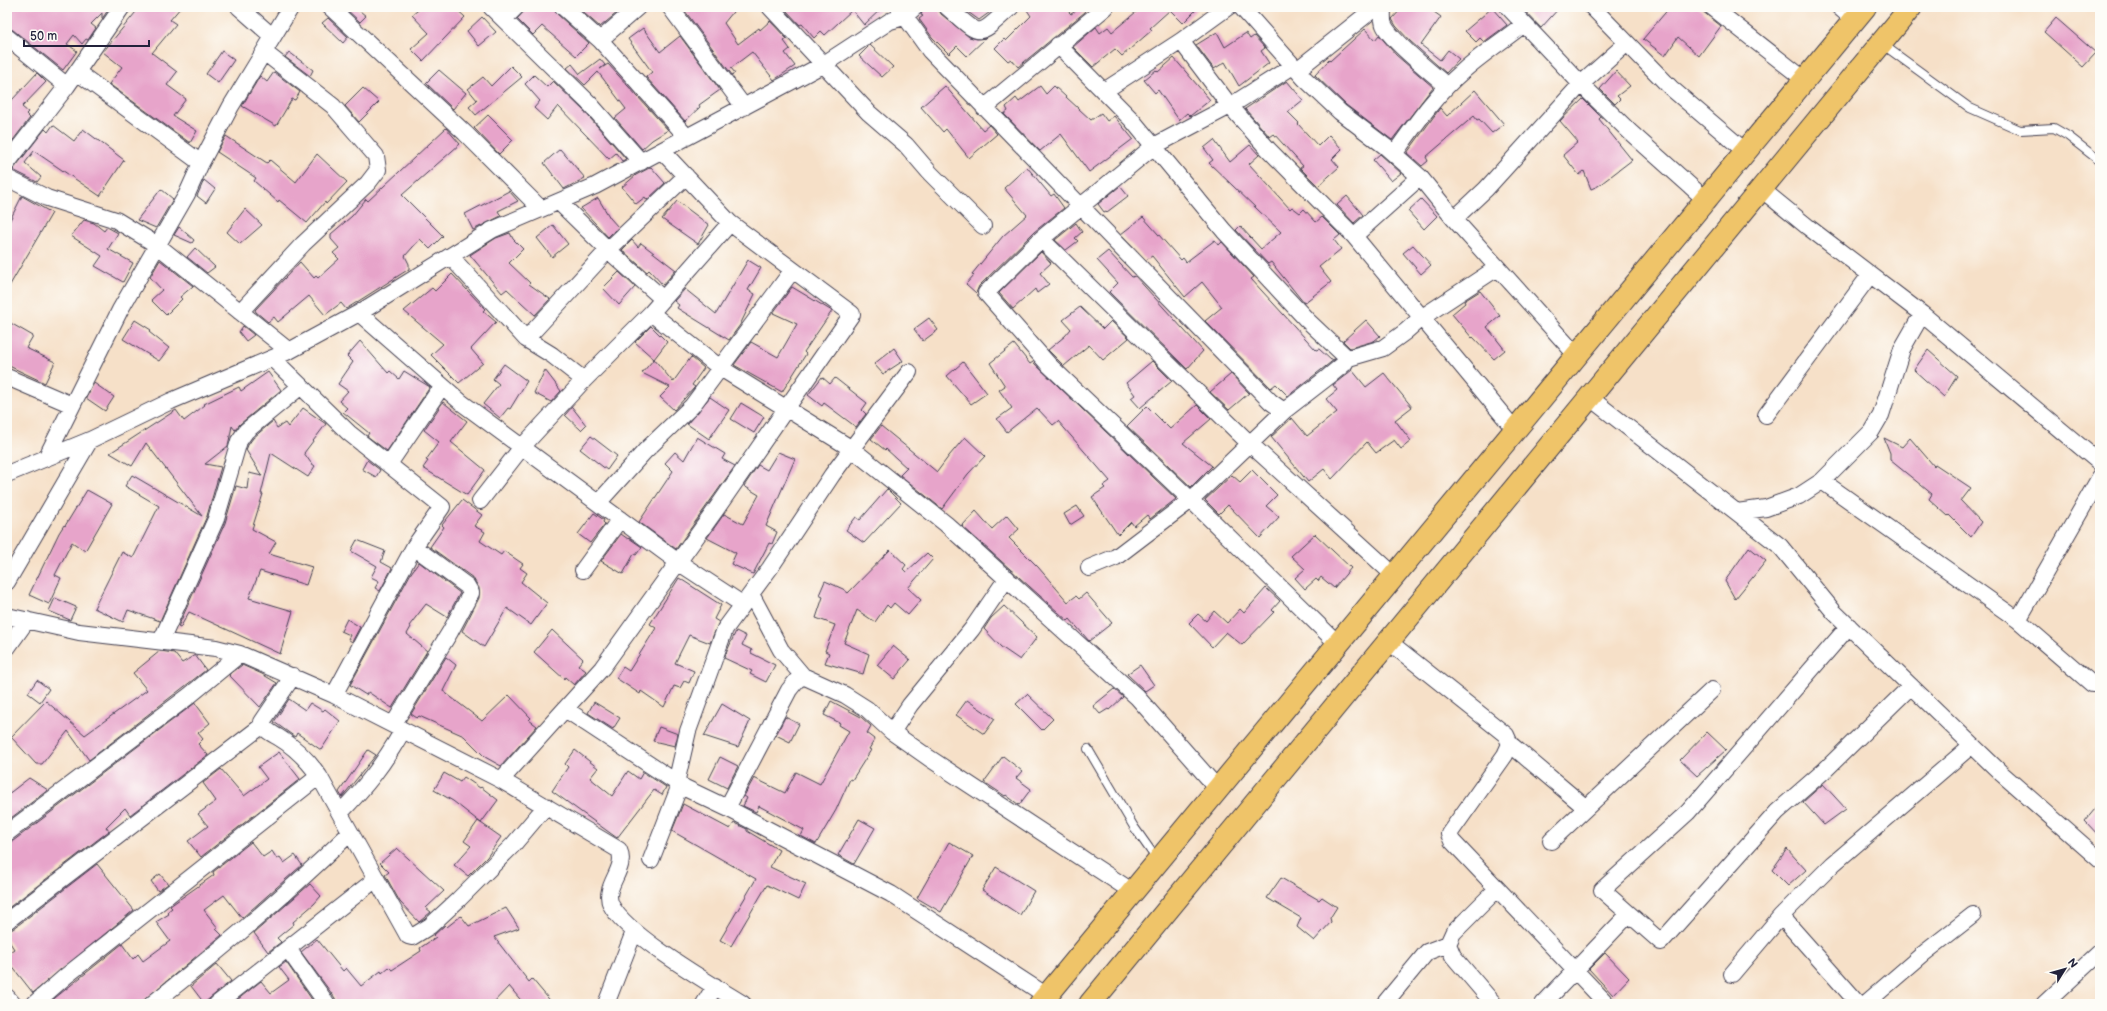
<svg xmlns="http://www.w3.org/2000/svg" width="2107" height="1011" font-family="'Balsamiq Sans',sans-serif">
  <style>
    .building { fill: #e7a4ca }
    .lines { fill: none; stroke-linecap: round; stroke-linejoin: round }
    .lane-casing { stroke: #423e50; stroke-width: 10 }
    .street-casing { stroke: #423e50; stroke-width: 18 }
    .primary-casing { stroke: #423e50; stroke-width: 24 }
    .lane { stroke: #fff; stroke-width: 8 }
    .street { stroke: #fff; stroke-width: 16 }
    .primary { stroke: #efc469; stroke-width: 22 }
  </style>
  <rect width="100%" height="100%" fill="#fdfcf7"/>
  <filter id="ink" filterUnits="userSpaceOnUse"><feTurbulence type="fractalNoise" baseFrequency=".025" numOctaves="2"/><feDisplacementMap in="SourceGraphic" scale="8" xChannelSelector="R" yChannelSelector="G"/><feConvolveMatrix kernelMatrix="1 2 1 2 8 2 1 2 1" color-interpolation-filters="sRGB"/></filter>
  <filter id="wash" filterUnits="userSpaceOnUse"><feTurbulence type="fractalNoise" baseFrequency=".012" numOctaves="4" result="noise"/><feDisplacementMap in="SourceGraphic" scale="16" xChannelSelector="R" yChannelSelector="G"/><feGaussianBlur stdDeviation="0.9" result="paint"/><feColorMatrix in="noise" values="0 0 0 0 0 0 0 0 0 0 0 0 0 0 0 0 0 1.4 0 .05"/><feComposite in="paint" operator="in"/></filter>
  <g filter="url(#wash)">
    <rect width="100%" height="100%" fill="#f6e0c8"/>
    <g id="blocks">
      <!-- building -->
      <path class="building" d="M7 7H110L102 19V13L91 24 96 28 88 40 86 39 82 44 74 35 67 44 77 51 63 70 13 30 7 28Z
        M140 7H181L170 20 176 24 152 53 177 72 167 85 186 99 173 116 197 131 190 143 109 84 122 67 103 52Z
        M344 7H355L366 16 360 22Z
        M422 7H454L465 17 423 61 411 49 429 33 412 15Z
        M528 7H554L557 14 589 43 576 56 542 26 533 35 517 19Z
        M577 7H624L600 27Z
        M682 7H737L724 23 738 44 759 28 760 30 770 21 787 39 784 41 790 49 785 53 795 66 774 80 752 52 731 68 735 73 732 75Z
        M789 7H883L864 25 852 10 825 35 821 31 814 38 802 24 800 25 786 10Z
        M924 7H938L941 14 969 37 977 39 986 38 967 56 957 46 949 54 932 37 919 19 923 16 921 15Z
        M961 7H997L979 20Z
        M1025 7H1064L1071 14 1082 7 1085 12 1018 67 1011 59 1008 61 995 48 1004 39 1006 41 1031 16Z
        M1142 7H1199L1183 23 1170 10 1150 28 1152 30 1122 56 1115 49 1093 67 1073 47 1096 27 1100 33 1108 27 1112 32Z
        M1403 7H1427L1441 17 1421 45 1440 60 1448 50 1459 59 1446 73 1410 41 1396 26 1392 19Z
        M1521 7H1560L1541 28Z
        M1670 7H1697L1721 26 1699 56 1678 37 1665 56 1643 39Z
        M1492 8 1507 25 1484 42 1480 38 1476 42 1465 31Z
        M482 17 496 32 479 46 467 31Z
        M328 18 348 37 343 43 322 23Z
        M2056 18 2096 53 2083 67 2044 32Z
        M643 28 660 52 680 36 720 90 699 105 700 107 685 121 646 77 652 72 628 39Z
        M1365 29 1375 40 1379 35 1396 55 1433 87 1392 140 1346 105 1315 75 1329 60 1330 61Z
        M1217 32 1225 47 1246 33 1250 39 1254 36 1265 48 1261 51 1269 63 1239 86 1225 62 1214 69 1196 45Z
        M870 45 893 67 882 77 859 56Z
        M222 51 234 60 218 83 206 74Z
        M289 52 313 70 310 76 285 57Z
        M1174 58 1210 100 1190 116 1187 113 1179 120 1158 90 1155 93 1144 80 1156 70 1158 72Z
        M600 59 605 65 600 69 608 64 668 130 652 140 642 149 615 118 626 109 598 72 585 85 567 68 572 64 580 74Z
        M511 66 522 77 476 115 469 107 477 100 468 89 483 77 491 86Z
        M439 70 466 93 453 109 426 83Z
        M1616 71 1630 86 1617 96 1620 99 1615 104 1600 89Z
        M274 72 300 92 295 100 292 99 276 126 242 106 260 76 267 82Z
        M37 73 46 82 22 107 28 112 26 114 30 118 7 148V96L12 100Z
        M534 75 547 87 553 81 583 110 626 159 622 161 616 153 609 159 558 106 547 120 534 108 540 101 525 84Z
        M1287 81 1303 100 1288 112 1299 123 1298 124 1318 146 1329 135 1342 149 1332 159 1339 167 1318 186 1300 168 1303 166 1274 134 1270 137 1245 109Z
        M945 86 983 130 989 125 997 134 969 158 946 129 943 132 921 107Z
        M1040 86 1046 94 1054 86 1091 120 1101 113 1107 121 1114 116 1133 139 1089 172 1061 134 1040 151 1004 114 1008 111 1006 107 1016 98 1019 102Z
        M363 88 379 102 359 122 345 106Z
        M1475 90 1504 124 1492 133 1479 119 1477 120 1474 116 1426 157 1428 161 1422 166 1407 153 1440 108 1447 116Z
        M1583 99 1601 117 1599 119 1632 160 1598 186 1591 189 1584 171 1579 175 1563 155 1578 142 1560 121Z
        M488 115 513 140 499 154 474 128Z
        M53 125 74 141 83 129 124 160 100 196 34 151 25 163 41 177 37 182 13 170 45 129 48 132Z
        M446 128 460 144 402 195 443 236 430 249 420 239 405 256 409 264V269L346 309 341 303 325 315 309 296 278 322 274 317 268 322 256 312 255 310 300 262 314 278 316 276 318 278 339 259 333 253 339 248 331 239V234L352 216 366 199 368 201Z
        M226 136 267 163 270 160 296 182 317 154 347 182 326 204 325 202 307 223 279 200 278 202 254 181 256 178 217 152Z
        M1214 140 1230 162 1250 145 1259 155 1249 164 1290 209 1292 207 1300 213 1304 209 1316 222 1322 217 1340 235 1334 240 1341 249 1319 267 1331 282 1304 303 1271 262 1268 264 1236 230 1240 226 1261 249 1281 232 1209 163 1213 160 1204 148Z
        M560 149 585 178 564 189 544 163Z
        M1380 154 1401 173 1391 181 1373 160Z
        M651 167 665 183 647 200 645 197 636 204 622 187 636 175Z
        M1027 167 1051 196 1054 194 1064 208 1034 232 979 286 976 293 966 284 974 275 972 274 1003 236 1027 215 1004 188Z
        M204 180 215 189 206 203 197 196Z
        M1120 186 1128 196 1107 212 1106 211 1104 212 1098 204Z
        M161 189 173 199 156 228 137 220Z
        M509 191 518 201 498 211 501 216 473 230 465 214Z
        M22 196 52 213 7 290V226Z
        M1347 196 1363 215 1354 223 1337 205Z
        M598 198 610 218 618 227 608 237 581 208Z
        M1421 199 1437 216 1424 229 1408 211Z
        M677 201 709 225 698 244 662 219Z
        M245 209 262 225 240 244 227 232Z
        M1143 217 1181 260 1183 258 1186 262 1215 240 1219 245 1222 242 1254 277 1251 279 1316 350 1319 349 1331 360 1335 359 1288 396 1276 384 1271 388 1205 321 1222 307 1202 282 1185 297 1152 256 1146 260 1121 234Z
        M84 220 94 223 104 231 107 227 118 233 108 249 133 263 123 282 95 266 102 256 71 236Z
        M1076 223 1082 232 1075 238 1078 241 1066 250 1055 240Z
        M553 225 568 244 552 257 537 238Z
        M179 227 194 240 192 243 174 235Z
        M510 233 513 239 523 249 509 263 530 283 529 284 550 299 535 315 507 289 502 293 470 255 496 238Z
        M632 240 638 247 641 243 676 270 663 285 649 270 647 272 622 250Z
        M1413 245 1431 265 1421 274 1403 253Z
        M195 248 215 267 207 273 187 257Z
        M1108 251 1132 277 1135 276 1203 351 1187 369 1109 292 1118 283 1097 260Z
        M1041 252 1051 263 1040 273 1049 284 1037 293 1035 289 1013 309 999 293Z
        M160 260 193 286 180 297 182 299 166 315 151 300 162 290 150 277Z
        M748 260 761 268 748 290 755 294 740 325 729 340 677 308 679 305 674 301 685 289 716 314Z
        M619 272 635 287 619 305 603 288Z
        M452 274 485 309 483 311 496 322 471 349 483 363 459 383 431 355 443 344 404 311 432 288 435 291Z
        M792 287 832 311 804 352 806 354 782 392 734 365 751 342 778 357 797 324 773 313Z
        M1480 291 1500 316 1487 327 1505 350 1494 359 1473 337 1472 338 1452 314 1465 303 1464 301Z
        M1080 307 1103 329 1111 321 1129 338 1103 360 1089 345 1064 366 1048 350 1065 336 1071 329 1063 320Z
        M929 318 938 330 923 341 914 329Z
        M135 320 151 330 149 332 169 348 159 361 123 339Z
        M1366 320 1380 336 1374 341 1350 348 1343 341Z
        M7 321 33 336 26 348 55 362 45 383 7 365Z
        M243 326 254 335 246 341 239 332Z
        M651 326 667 342 654 359 635 342Z
        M360 341 388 373 390 371 399 379 404 371 430 387 387 451 367 436 369 433 343 412 347 408 339 401 348 391 338 384 353 362 347 356Z
        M1014 344 1030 364 1033 362 1176 499 1150 519 1147 515 1134 526 1131 522 1118 535 1092 497 1105 488 1103 486 1110 481 1058 421 1053 425 1037 408 1007 432 997 419 1012 408 999 390 1005 386 990 363Z
        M894 348 903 361 883 374 874 364Z
        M1928 350 1957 376 1944 397 1914 370Z
        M691 357 704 368 692 385 695 387 674 410 660 397 670 387 642 373 654 359 673 382Z
        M1152 361 1172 381 1140 408 1131 398 1135 395 1126 383Z
        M963 362 987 393 971 404 947 376Z
        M504 364 527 381 510 409 508 408 500 418 483 404 499 384 493 379Z
        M545 370 561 391 551 402 534 393Z
        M1352 370 1366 387 1384 373 1412 407 1395 420 1411 441 1401 449 1394 440 1376 453 1367 442 1332 479 1324 469 1308 482 1271 437 1292 418 1307 436 1337 412 1326 399 1337 390 1333 385Z
        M268 372 281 390 240 424 235 430 232 426 228 446 205 464 221 467 207 516 160 621 128 610 123 622 94 608 122 552 133 558 159 506 125 486 132 475 202 516 146 443 132 466 110 453 176 410 184 421 205 405 204 404 239 387 241 391Z
        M1231 374 1249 393 1229 410 1210 392Z
        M822 377 830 384 835 378 867 403 862 410 866 414 856 427 824 403 822 406 808 395Z
        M94 383 114 397 105 411 86 398Z
        M710 397 729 410 709 439 687 424Z
        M443 402 467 421 451 442 485 470 467 495 423 468 428 461 426 460 439 442 424 430Z
        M741 403 764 417 754 433 731 419Z
        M1197 405 1211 419 1183 443 1212 466 1191 487 1127 426 1147 406 1170 429Z
        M572 407 586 425 581 430 565 415Z
        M303 408 326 424 304 453 311 463 315 466 308 477 271 453 261 494H263L252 529 276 542 269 554 312 567 306 585 260 571 249 598 293 611 280 654 189 612 180 628 178 627 225 523 236 486 247 489 249 473 262 476 246 450 248 445 253 438 273 421 277 428 285 423 288 427Z
        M881 426 937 472 949 456 965 437 985 456 968 474 942 509 900 475 907 468 886 449 885 450 871 439Z
        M591 436 617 456 607 470 580 449Z
        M697 437 725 454 722 459 735 466 676 549 639 522 673 471 665 463 675 452 684 460Z
        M1884 438 1902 447 1910 438 1934 466 1935 464 1971 488 1961 501 1981 522 1971 537 1949 515 1948 516 1929 499 1932 494 1890 460V453Z
        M778 452 795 459 766 526 777 532 772 544 769 543 753 574 731 564 736 553 707 538 724 514 743 524 759 495 744 486 758 465 767 470Z
        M367 460 380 470 376 477 362 469Z
        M1252 470 1277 495 1266 506 1279 517 1260 538 1228 505 1219 514 1205 500 1232 475 1240 482Z
        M887 489 901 503 864 543 846 530 856 517 860 520Z
        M87 490 112 504 85 551 72 542 55 575 61 578 49 604 29 595 59 533 64 525 65 526Z
        M462 500 482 515 474 526 485 532 480 541 501 555 504 551 523 564 520 568 527 573 521 582 547 603 531 625 507 608 484 647 462 631 479 598V588L473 578 430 547 444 527 442 525Z
        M1077 506 1084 516 1070 525 1064 514Z
        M976 511 992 529 1007 515 1019 529 1009 538 1038 567 1068 602 1076 596 1079 599 1086 593 1112 623 1089 641 1070 619 1068 621 962 526Z
        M594 513 604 520 603 522 605 524 590 543 578 534Z
        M621 534 628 539 629 538 642 547 636 555 634 554 623 574 601 561Z
        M1315 534 1351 568 1334 588 1321 577 1318 581 1316 579 1305 589 1295 578 1305 569 1291 556Z
        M357 540 385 551 381 562 392 568 380 591 375 588 379 581 371 577 377 566 351 551Z
        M1749 547 1766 561 1735 599 1725 581Z
        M890 550 906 565 903 569 906 572 927 553 933 559 908 588 921 600 908 615 894 603 890 608 887 605 875 622 857 610 844 643 869 654 863 674 825 663 829 653 825 651 835 625 816 618 823 597 819 595 825 581 843 589 848 593Z
        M419 562 460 593 447 617 426 604 409 626 411 627 407 634 427 651 392 708 368 692 366 695 350 685 411 573Z
        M679 578 721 605 714 619 719 622 710 643 689 635 675 663 694 671 689 683 684 681 680 688 674 686 664 707 641 691 640 694 616 678 623 667 629 671 656 628 650 624Z
        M1266 588 1280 601 1272 610 1274 612 1242 645 1226 632 1212 647 1189 623 1198 614 1206 621 1214 611 1227 623 1240 609 1244 613Z
        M55 598 76 607 70 620 49 611Z
        M1004 606 1037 637 1020 660 1001 647 984 629 991 618Z
        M347 619 360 627 352 642 348 639 350 635 341 631Z
        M552 630 583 659 578 665 586 671 574 685 565 677 564 679 534 652Z
        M736 631 746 636 742 645 752 650 751 653 775 665 766 682 750 674 752 671 724 658Z
        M893 646 910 660 894 679 877 665Z
        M160 651 174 653 182 663 195 655 206 670 89 760 68 731 42 764H36L11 737 46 701 85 735 147 690 133 673Z
        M446 657 456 665 443 691 482 721 509 695 531 718 529 720 537 726 501 766 485 757 464 736 419 716 417 718 411 714Z
        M242 665 262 674 277 683 260 707 229 675Z
        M1140 665 1154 685 1145 691 1127 674Z
        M37 680 49 689 40 702 28 693Z
        M1114 689 1123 697 1109 710 1108 709 1100 714 1093 706Z
        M1027 694 1053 719 1042 730 1016 704Z
        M289 699 305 710 310 703 323 711 325 709 340 721 321 750 297 733 295 737 274 722Z
        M967 700 995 719 984 734 956 715Z
        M831 701 861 717 871 726 867 733 875 739 869 749 871 750 852 780 850 779 836 810 816 844 801 836 804 830 759 806 756 812 743 806 747 798 744 796 754 778 785 793 796 772 820 784 849 731 839 725 840 723 824 715Z
        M594 702 620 718 613 729 588 713Z
        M195 703 210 723 198 733 203 739 198 744 208 755 130 815 125 808 106 827 109 831 7 909V842L13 841Z
        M722 704 750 721 738 747 704 736Z
        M785 717 799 724 790 742 776 735Z
        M659 727 678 734 675 746 653 741Z
        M1707 732 1726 750 1697 776 1680 760Z
        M368 750 376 755 342 797 339 792Z
        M575 750 598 768 590 778 612 796 628 771 639 779 643 772 666 787 662 795 654 790 617 838 552 791 568 767 565 764Z
        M279 752 300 779 201 857 188 841 208 826 198 814 216 801 203 783 221 769 244 796 267 779 258 767Z
        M1003 756 1022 771 1016 778 1031 789 1019 805 1006 795 1005 796 984 782Z
        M720 757 738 766 727 788 709 779Z
        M444 773 460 782 464 777 480 788 481 787 498 800 481 823 453 801 434 790Z
        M29 778 48 790 7 821V795Z
        M1823 784 1846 809 1824 825 1803 802Z
        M2100 803V837L2085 821Z
        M683 804 730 829 734 823 747 829V831L779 850 770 867 806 884 798 900 767 885 731 946 720 940 756 879 672 831Z
        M859 819 875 828 854 864 838 855Z
        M478 821 501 837 487 857 468 876 454 865 471 846 464 841Z
        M251 842 263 857 272 851 277 859 280 857 284 863 295 855 302 865 242 918 224 895 204 910 218 928 216 929 222 935 144 1000 138 1004H52L50 1002 122 944 133 959 138 954 143 961 170 941 156 922 169 914 167 912 172 908 170 906 214 875 213 872Z
        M949 842 973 856 941 912 917 898Z
        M397 848 444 891 426 908 431 912 419 922 400 902 385 875 389 872 380 863Z
        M1787 849 1806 870 1788 886 1772 870Z
        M97 864 134 910 33 993 7 960V954L14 949 7 938V930L13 929Z
        M996 867 1034 891 1020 915 982 890Z
        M160 874 168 884 158 891 151 881Z
        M1281 878 1319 900 1322 897 1337 907 1330 918 1331 922 1314 941 1297 927 1301 918 1267 898Z
        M310 884 321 896 314 904 293 922 294 924 277 938 281 942 268 952 254 933Z
        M506 908 519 928 494 937 529 982 532 979 553 1004H524L509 986 492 1004H336L335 998 301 952 317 939 343 971 346 968 361 986 381 971 382 973 389 967 392 970 421 951 420 948 436 937 434 935 445 925 447 927 461 916 469 926Z
        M1605 953 1629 978 1613 995 1589 969Z
        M286 962 315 1004H232L261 981 271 993 289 980 279 967Z
        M217 964 231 981 204 1003 191 986Z"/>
    </g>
  </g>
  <g filter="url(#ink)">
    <use href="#blocks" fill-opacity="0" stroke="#423e50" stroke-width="1"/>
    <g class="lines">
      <defs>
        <path id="lane" d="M1882 44 1970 108 2020 130 2054 128 2068 136 2100 161
          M1088 749 1134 827 1158 861"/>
        <path id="street" d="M239 7 273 37
          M330 7 465 133 541 209
          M491 7 590 104 641 162
          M563 7 600 40 687 137
          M670 7 744 107
          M770 7 869 113 906 145 930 173 983 226
          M947 7C983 38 976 38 1011 7
          M1241 7 1305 79 1340 112 1386 147 1420 177 1454 219 1577 356
          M1383 7C1383 13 1382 20 1384 25 1391 41 1432 73 1447 86
          M1508 7 1581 84 1630 132 1706 200
          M1592 7 1671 88 1746 152
          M1712 7 1805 80
          M1839 7 1854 20
          M899 8 930 51 1271 402 1284 411
          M504 19 516 7
          M7 37 67 86
          M600 40 638 7
          M1181 41 1230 106 1268 149 1354 236 1515 430
          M1058 45 1132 120 1224 231 1307 320 1344 355 1345 359
          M1293 66 1230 106 1154 146 1041 239 986 293 1049 365 1191 500 1338 644
          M1297 70 1376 7
          M77 72 201 163
          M1104 91 1181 41 1228 7
          M984 108 1106 7
          M1394 154C1415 125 1435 95 1463 71 1482 54 1504 40 1524 24
          M7 163 67 86 122 7
          M7 178 47 198 116 220 157 245 289 351
          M1760 188 1808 227 1922 314 2100 463
          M559 202 608 250 663 299
          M1454 219 1486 189 1581 84 1627 43
          M1354 236 1420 177
          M1041 239 1247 441 1395 576
          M451 257 526 339 552 355 584 380 522 447 480 501
          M240 312 303 244 368 183 378 170 376 156 333 106 264 52
          M359 313 462 403 678 562 742 604
          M651 313 719 367 852 449 946 524 1137 697 1218 789
          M526 339 608 250 686 176
          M272 358 349 433 442 507 414 547 334 695
          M7 377 72 405
          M584 380 651 313 730 223
          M1589 397 1780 546 1834 612 2002 774 2100 860
          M1766 415 1870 275
          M47 456 120 310 187 194 201 163 231 106 291 7
          M389 464 442 386
          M7 474 90 440 171 401 289 351 359 313 492 230 595 186 824 64 890 21 904 17 915 7
          M1822 481 2018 620 2092 684 2100 683
          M598 503 645 451 692 406 792 271
          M1737 512 1766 508 1799 496 1822 481 1871 432 1881 415 1902 349 1922 314
          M1089 568 1116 557 1191 500 1284 411 1328 377 1345 363V359L1383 348 1405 332 1421 318 1497 268
          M583 570 620 519
          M7 582 90 440
          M751 594 781 650 803 676 845 695 867 709 892 732 929 758 1133 892
          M7 616 79 632 216 648 240 654 334 695 501 780 619 850C628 869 602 886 611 905 626 935 711 984 743 1004
          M2018 620 2100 477
          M1849 626 1688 812 1602 890 1661 942 1777 812 1825 770 1911 686
          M161 641 216 519 239 441 246 431 301 386
          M1388 641 1506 735 1510 744 1505 755 1449 834 1452 841 1607 1004
          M7 648 27 620
          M293 676 262 722C264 730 271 733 278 737 295 747 307 759 319 776L408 936 412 937 430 926 458 900 513 845 546 806
          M565 709 685 788 727 808 891 894 1047 996
          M393 725 450 632 471 593 467 586 414 547
          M892 732 910 705 972 629 1007 578
          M1510 744 1586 808
          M501 780 602 668 717 508 852 314 730 223 662 151
          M727 808 789 690 797 680 803 676
          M340 813C367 785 383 765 403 730
          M7 833 189 696 240 654
          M1551 841 1712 690
          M651 860 680 785 677 779 688 731 725 629 770 568 832 475 909 372
          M1781 916 1859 1004
          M7 921 263 725
          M288 949 327 1004
          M1732 974 1781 916 1833 864 1972 745
          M7 997 13 1004
          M34 1004 66 976 319 776
          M152 1004C221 950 287 894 350 833
          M217 1004 376 879
          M606 1004 634 932
          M704 1004 715 986
          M1384 1004 1427 952 1448 944
          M1494 1004 1453 956 1448 944 1453 933 1497 889
          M1543 1004 1629 914
          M1865 1004 1923 954 1973 915
          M2044 1004 2100 952"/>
        <path id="primary" d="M1040 1004 1865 7
          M1090 1004 1911 7"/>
      </defs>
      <!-- lane casing -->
      <use href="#lane" class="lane-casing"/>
      <!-- street casing -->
      <use href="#street" class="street-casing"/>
      <!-- primary casing -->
      <use href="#primary" class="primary-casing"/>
      <!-- lane -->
      <use href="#lane" class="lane"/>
      <!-- street -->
      <use href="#street" class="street"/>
      <!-- primary -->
      <use href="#primary" class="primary"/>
    </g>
  </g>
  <!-- margin -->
  <rect width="2107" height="1011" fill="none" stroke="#fdfcf7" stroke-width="24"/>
  <!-- north arrow -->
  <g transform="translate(2065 969) rotate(53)" stroke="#fdfcf7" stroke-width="3" paint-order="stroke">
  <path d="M0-3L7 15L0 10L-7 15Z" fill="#22223b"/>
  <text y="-6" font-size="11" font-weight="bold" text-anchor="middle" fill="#22223b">N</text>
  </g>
  <!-- scale -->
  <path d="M24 40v6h125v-6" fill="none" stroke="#22223b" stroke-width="2"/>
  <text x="30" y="40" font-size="12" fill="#22223b" stroke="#fdfcf7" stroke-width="3" paint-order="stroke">50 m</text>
</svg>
